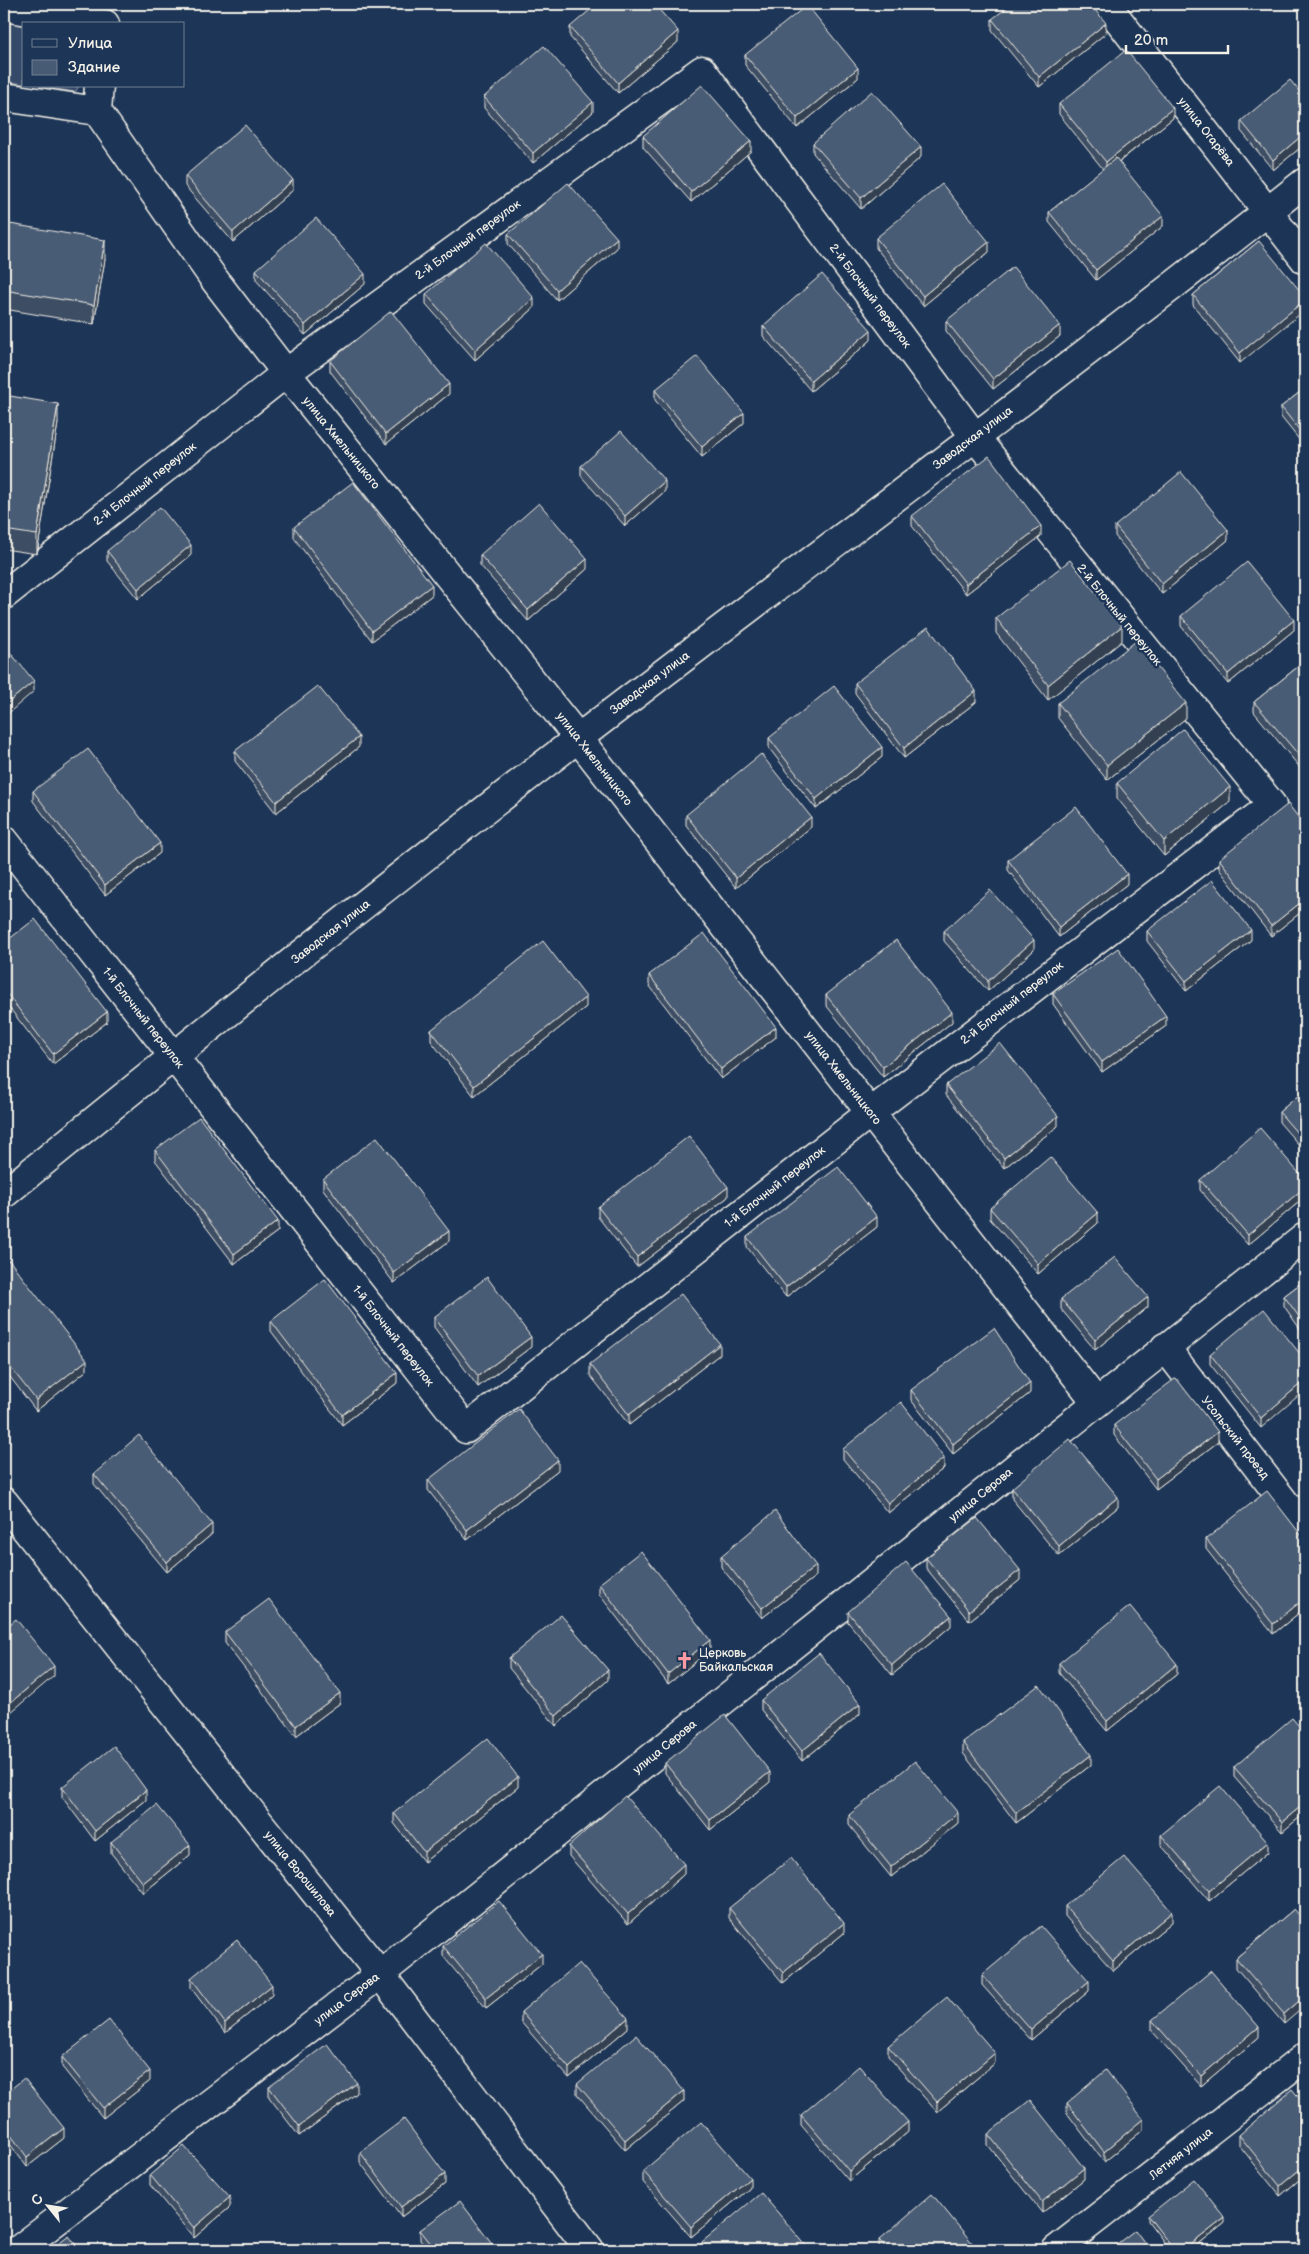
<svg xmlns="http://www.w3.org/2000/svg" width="1309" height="2254" font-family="'Balsamiq Sans',sans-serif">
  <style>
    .green { fill: #354a67; stroke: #949ea8 }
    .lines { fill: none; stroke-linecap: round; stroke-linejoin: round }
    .minor-casing { stroke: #f4f1e8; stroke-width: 31 }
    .minor { stroke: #1d3557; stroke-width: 28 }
    .wall { fill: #3e4e64; stroke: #f4f1e8 }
    .shaded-wall { fill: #324051; stroke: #f4f1e8 }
    .building { fill: #485b74; stroke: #f4f1e8 }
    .labels { text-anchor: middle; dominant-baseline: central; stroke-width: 5; stroke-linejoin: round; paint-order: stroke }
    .street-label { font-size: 12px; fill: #f4f1e8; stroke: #1d3557 }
    .poi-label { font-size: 12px; fill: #f4f1e8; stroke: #1d3557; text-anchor: start }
  </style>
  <rect width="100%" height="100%" fill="#1d3557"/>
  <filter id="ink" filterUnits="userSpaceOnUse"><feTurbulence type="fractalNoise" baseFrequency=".02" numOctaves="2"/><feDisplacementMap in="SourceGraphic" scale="10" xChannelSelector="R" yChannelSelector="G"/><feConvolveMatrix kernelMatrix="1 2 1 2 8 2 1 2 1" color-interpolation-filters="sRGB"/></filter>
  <g filter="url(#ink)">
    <!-- green -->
    <path class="green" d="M4 22 24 25V84L4 81Z
      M39 86H79L75 92Z"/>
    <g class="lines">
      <defs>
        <path id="minor" d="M1106 4 1305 260
          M4 7 105 24
          M4 97 97 111
          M97 111 214 279 286 373 578 738 1097 1403
          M97 111 99 86
          M4 595 286 373 702 70 975 437 1272 805 870 1113 466 1429 4 840
          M4 1194C194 1039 386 885 581 736 822 551 1067 371 1305 182
          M1165 1347 1305 1529
          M4 1502 380 1974 590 2250
          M18 2250 380 1974 1305 1237
          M1056 2250 1305 2057"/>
      </defs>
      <!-- minor casing -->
      <use href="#minor" class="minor-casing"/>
      <!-- minor -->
      <use href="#minor" class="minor"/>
    </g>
    <!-- wall -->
    <path class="wall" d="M992 19 1106 33 1039 87 992 30Z
      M570 27 678 42 618 93 570 37Z
      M745 55 858 78 797 128 745 65Z
      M484 97 593 112 533 163 484 108Z
      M1305 98V144L1273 170 1241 131V121Z
      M1059 104 1173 118 1119 162 1163 226 1096 280 1049 222V212L1103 169 1059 114Z
      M643 136 751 151 691 202 643 147Z
      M813 143 921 157 861 209 813 153Z
      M185 176 293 190 233 242 185 186Z
      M4 223 105 259 94 324 4 309Z
      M508 234 617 248 557 300 508 244Z
      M876 238 989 252 923 306 876 248Z
      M1259 241 1240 363 1193 305V295Z
      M256 270 365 284 305 335 256 280Z
      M426 294 534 308 475 360 426 304Z
      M946 321 1060 336 993 389 946 331Z
      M763 326 871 340 811 391 763 336Z
      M330 361 449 394 386 444 330 371Z
      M1305 388V447L1281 417V407Z
      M655 390 744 423 702 457 655 400Z
      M4 395 58 423 37 554 4 549Z
      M581 466 665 491 625 526 581 476Z
      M912 516 1041 536 966 594 912 526Z
      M1115 526 1228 540 1162 594 1115 536Z
      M294 527 432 595 372 641 294 538Z
      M107 551 191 555 138 599 107 561Z
      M480 555 587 569 528 621 480 565Z
      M1181 616 1294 630 1228 684 1181 626Z
      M996 618 1122 641 1048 700 996 633Z
      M1305 661V767L1302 770 1254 712V702Z
      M855 683 976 702 904 758 855 693Z
      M1058 703 1186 718 1107 780 1058 718Z
      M769 738 882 757 816 809 769 748Z
      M359 747 276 813 235 761V751Z
      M1117 783 1230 802 1164 856 1117 798Z
      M33 791 160 853 105 895 33 801Z
      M686 815 811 827 736 888 686 825Z
      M1305 826V909L1271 936 1219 869V859Z
      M1008 860 1127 884 1059 937 1008 870Z
      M944 931 1034 950 988 991 944 941Z
      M1147 931 1251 940 1186 991 1147 941Z
      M4 943 107 1022 53 1064 4 1001Z
      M649 975 776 1037 721 1079 649 985Z
      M1053 994 1166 1026 1102 1072 1053 1004Z
      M826 995 952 1022 883 1077 826 1005Z
      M586 1007 474 1096 431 1041V1030Z
      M946 1085 1058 1126 1004 1168 946 1095Z
      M1305 1090V1152L1279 1122V1112Z
      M155 1150 278 1231 234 1264 155 1160Z
      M323 1179 449 1241 394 1283 323 1189Z
      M1200 1180H1305V1197L1248 1245 1200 1190Z
      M728 1197 637 1267 598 1217V1207Z
      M990 1208 1098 1223 1038 1274 990 1219Z
      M877 1227 786 1297 747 1247V1237Z
      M4 1264 87 1370 36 1411 4 1369Z
      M1305 1280V1336L1284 1306V1296Z
      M1061 1299 1148 1307 1095 1350 1061 1309Z
      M434 1317 531 1347 478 1387 434 1327Z
      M271 1321 397 1383 342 1425 271 1331Z
      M720 1354 629 1425 590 1375V1364Z
      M1210 1354 1305 1360 1261 1428 1210 1364Z
      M911 1390 1030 1393 953 1454 911 1400Z
      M1114 1425 1218 1442 1156 1489 1114 1435Z
      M843 1449 944 1468 888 1513 843 1459Z
      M558 1470 467 1540 428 1490V1480Z
      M94 1474 212 1534 167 1572 94 1484Z
      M1012 1488 1118 1507 1059 1556 1012 1499Z
      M1206 1539 1305 1540V1608L1273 1634 1206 1549Z
      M721 1556 816 1576 762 1618 721 1567Z
      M926 1558 1020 1580 969 1621 926 1568Z
      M599 1584 710 1650 668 1684 599 1594Z
      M848 1612 951 1626 892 1675 848 1622Z
      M225 1632 340 1703 296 1736 225 1643Z
      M509 1658 608 1680 556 1726 509 1668Z
      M1059 1663 1177 1674 1107 1731 1059 1673Z
      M1305 1680V1698L1302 1694V1683Z
      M761 1700 860 1714 802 1761 761 1710Z
      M1305 1733V1813L1282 1832 1234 1777V1767Z
      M963 1742 1091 1765 1016 1823 963 1753Z
      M665 1763 770 1782 710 1830 665 1773Z
      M62 1787 146 1800 95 1841 62 1797Z
      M518 1787 424 1862 394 1823V1813Z
      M849 1815 958 1823 891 1877 849 1825Z
      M1161 1835 1268 1852 1209 1901 1161 1845Z
      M111 1842 190 1855 143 1893 111 1853Z
      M569 1846 684 1874 628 1924 569 1856Z
      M1065 1906 1172 1922 1113 1971 1065 1916Z
      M729 1908 844 1933 783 1983 729 1918Z
      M1294 1909 1284 2024 1236 1968V1958Z
      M443 1946 542 1964 486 2008 443 1956Z
      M982 1975 1089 1991 1031 2040 982 1985Z
      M191 1978 272 1995 225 2033 191 1988Z
      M521 2012 628 2028 569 2078 521 2022Z
      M1152 2020 1259 2037 1201 2086 1152 2031Z
      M888 2046 995 2063 937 2112 888 2056Z
      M62 2057 150 2081 103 2118 62 2067Z
      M577 2084 684 2101 625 2150 577 2094Z
      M269 2087 357 2093 299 2136 269 2097Z
      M4 2095 64 2138 27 2167 4 2136Z
      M1067 2103 1143 2130 1104 2162 1067 2113Z
      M1305 2105V2175L1280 2196 1239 2145V2135Z
      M801 2115 908 2132 849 2181 801 2125Z
      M988 2134 1084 2179 1042 2213 988 2145Z
      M360 2152 445 2184 401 2217 360 2162Z
      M643 2171 750 2188 691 2237 643 2182Z
      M150 2175 230 2207 194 2238 150 2185Z
      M1148 2216 1225 2223 1191 2250H1170L1148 2221Z
      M420 2230 497 2250H428L420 2240Z
      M879 2240 978 2250H879Z
      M702 2242 809 2250H702Z"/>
    <!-- shaded-wall -->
    <path class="shaded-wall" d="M1106 23V33L1039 87V77Z
      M678 31V42L618 93V83Z
      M858 68V78L797 128V118Z
      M593 102V112L533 163V153Z
      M1173 108V118L1106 172V162Z
      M1305 133V144L1273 170V160Z
      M751 141V151L691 202V192Z
      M921 147V157L861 209V198Z
      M293 180V190L233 242V232Z
      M1163 216V226L1096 280V270Z
      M617 238V248L557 300V290Z
      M105 240V259L94 324V305Z
      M989 242V252L923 306V296Z
      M365 274V284L305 335V325Z
      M534 298V308L475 360V350Z
      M1305 300V310L1240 363V353Z
      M1060 325V336L993 389V379Z
      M871 330V340L811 391V381Z
      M449 384V394L386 444V434Z
      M58 404V423L37 554V535Z
      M744 413V423L702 457V447Z
      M665 481V491L625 526V516Z
      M1041 526V536L966 594V584Z
      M1228 530V540L1162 594V584Z
      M191 545V555L138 599V589Z
      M587 559V569L528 621V610Z
      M432 585V595L372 641V631Z
      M1294 620V630L1228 684V674Z
      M1122 626V641L1048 700V685Z
      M34 681V691L4 717V706Z
      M976 691V702L904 758V748Z
      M1186 703V718L1107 780V765Z
      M359 737V747L276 813V802Z
      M882 747V757L816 809V799Z
      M1305 757V767L1302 770V759Z
      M1230 787V802L1164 856V841Z
      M811 817V827L736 888V878Z
      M160 843V853L105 895V885Z
      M1127 874V884L1059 937V927Z
      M1305 899V909L1271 936V926Z
      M1251 930V940L1186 991V981Z
      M1034 940V950L988 991V981Z
      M586 997V1007L474 1096V1086Z
      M107 1012V1022L53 1064V1054Z
      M952 1012V1022L883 1077V1067Z
      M1166 1016V1026L1102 1072V1062Z
      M776 1027V1037L721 1079V1069Z
      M1058 1116V1126L1004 1168V1158Z
      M728 1187V1197L637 1267V1257Z
      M1305 1187V1197L1248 1245V1235Z
      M1098 1213V1223L1038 1274V1264Z
      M877 1217V1227L786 1297V1287Z
      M278 1221V1231L234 1264V1254Z
      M449 1231V1241L394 1283V1273Z
      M1148 1297V1307L1095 1350V1340Z
      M531 1337V1347L478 1387V1376Z
      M720 1344V1354L629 1425V1415Z
      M87 1360V1370L36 1411V1400Z
      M397 1373V1383L342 1425V1415Z
      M1305 1380V1390L1261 1428V1418Z
      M1030 1383V1393L953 1454V1444Z
      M1218 1432V1442L1156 1489V1479Z
      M944 1458V1468L888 1513V1503Z
      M558 1460V1470L467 1540V1530Z
      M1118 1497V1507L1059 1556V1546Z
      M212 1524V1534L167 1572V1562Z
      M816 1566V1576L762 1618V1608Z
      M1020 1570V1580L969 1621V1611Z
      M1305 1598V1608L1273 1634V1624Z
      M6 1610V1620L4 1622V1612Z
      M951 1616V1626L892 1675V1665Z
      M710 1640V1650L668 1684V1674Z
      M1177 1664V1674L1107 1731V1721Z
      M54 1666V1676L4 1718V1708Z
      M608 1670V1680L556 1726V1716Z
      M340 1693V1703L296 1736V1726Z
      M860 1704V1714L802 1761V1751Z
      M1091 1755V1765L1016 1823V1813Z
      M770 1772V1782L710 1830V1820Z
      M518 1777V1787L424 1862V1852Z
      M146 1790V1800L95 1841V1831Z
      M1305 1803V1813L1282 1832V1822Z
      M958 1813V1823L891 1877V1867Z
      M1268 1842V1852L1209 1901V1891Z
      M190 1845V1855L143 1893V1883Z
      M684 1864V1874L628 1924V1914Z
      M1172 1912V1922L1113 1971V1961Z
      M844 1923V1933L783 1983V1973Z
      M542 1954V1964L486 2008V1998Z
      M1089 1981V1991L1031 2040V2030Z
      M272 1985V1995L225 2033V2023Z
      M1305 1996V2006L1284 2024V2014Z
      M628 2018V2028L569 2078V2068Z
      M1259 2027V2037L1201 2086V2076Z
      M995 2053V2063L937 2112V2102Z
      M150 2071V2081L103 2118V2108Z
      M357 2083V2093L299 2136V2126Z
      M684 2091V2101L625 2150V2140Z
      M1143 2119V2130L1104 2162V2152Z
      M908 2122V2132L849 2181V2171Z
      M64 2128V2138L27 2167V2157Z
      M1305 2165V2175L1280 2196V2186Z
      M1084 2168V2179L1042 2213V2202Z
      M445 2174V2184L401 2217V2207Z
      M750 2178V2188L691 2237V2227Z
      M230 2197V2207L194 2238V2228Z
      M1225 2218V2223L1191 2250H1184Z"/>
    <!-- building -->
    <path class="building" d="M597 4H654L678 31 618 83 570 27Z
      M1012 4H1090L1106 23 1039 77 992 19Z
      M807 5 858 68 797 118 745 55Z
      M544 46 593 102 533 153 484 97Z
      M1126 50 1173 108 1106 162 1059 104Z
      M1290 80 1305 98V133L1273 160 1241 121Z
      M702 85 751 141 691 192 643 136Z
      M872 91 921 147 861 198 813 143Z
      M245 125 293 180 233 232 185 176Z
      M1116 158 1163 216 1096 270 1049 212Z
      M568 183 617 238 557 290 508 234Z
      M942 184 989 242 923 296 876 238Z
      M316 218 365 274 305 325 256 270Z
      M4 223 105 240 94 305 4 290Z
      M1259 241 1305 297V300L1240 353 1193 295Z
      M486 243 534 298 475 350 426 294Z
      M1013 267 1060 325 993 379 946 321Z
      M822 274 871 330 811 381 763 326Z
      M391 311 449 384 386 434 330 361Z
      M697 356 744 413 702 447 655 390Z
      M1305 388V437L1281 407Z
      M4 395 58 404 37 535 4 530Z
      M621 431 665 481 625 516 581 466Z
      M989 456 1041 526 966 584 912 516Z
      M1181 472 1228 530 1162 584 1115 526Z
      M353 482 432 585 372 631 294 527Z
      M539 503 587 559 528 610 480 555Z
      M160 507 191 545 138 589 107 551Z
      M1070 560 1122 626 1048 685 996 618Z
      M1247 562 1294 620 1228 674 1181 616Z
      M928 627 976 691 904 748 855 683Z
      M1136 641 1186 703 1107 765 1058 703Z
      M4 645 34 681 4 706Z
      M1305 661V757L1302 759 1254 702Z
      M318 686 359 737 276 802 235 751Z
      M834 686 882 747 816 799 769 738Z
      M1183 729 1230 787 1164 841 1117 783Z
      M88 749 160 843 105 885 33 791Z
      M761 754 811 817 736 878 686 815Z
      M1288 804 1305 826V899L1271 926 1219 859Z
      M1076 807 1127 874 1059 927 1008 860Z
      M1212 880 1251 930 1186 981 1147 931Z
      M990 890 1034 940 988 981 944 931Z
      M35 919 107 1012 53 1054 4 990V943Z
      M704 933 776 1027 721 1069 649 975Z
      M896 940 952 1012 883 1067 826 995Z
      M543 941 586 997 474 1086 431 1030Z
      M1118 948 1166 1016 1102 1062 1053 994Z
      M1000 1043 1058 1116 1004 1158 946 1085Z
      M1305 1090V1142L1279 1112Z
      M199 1117 278 1221 234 1254 155 1150Z
      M1260 1128 1305 1180V1187L1248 1235 1200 1180Z
      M689 1136 728 1187 637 1257 598 1207Z
      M377 1137 449 1231 394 1273 323 1179Z
      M1050 1157 1098 1213 1038 1264 990 1208Z
      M838 1167 877 1217 786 1287 747 1237Z
      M1115 1257 1148 1297 1095 1340 1061 1299Z
      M9 1260 87 1360 36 1400 4 1359V1264Z
      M487 1277 531 1337 478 1376 434 1317Z
      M325 1279 397 1373 342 1415 271 1321Z
      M1305 1280V1325L1284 1296Z
      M681 1294 720 1344 629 1415 590 1364Z
      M1264 1309 1305 1360V1380L1261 1418 1210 1354Z
      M994 1328 1030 1383 953 1444 911 1390Z
      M1176 1378 1218 1432 1156 1479 1114 1425Z
      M901 1402 944 1458 888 1503 843 1449Z
      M519 1409 558 1460 467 1530 428 1480Z
      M139 1435 212 1524 167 1562 94 1474Z
      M1070 1439 1118 1497 1059 1546 1012 1488Z
      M1267 1491 1305 1540V1598L1273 1624 1206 1539Z
      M775 1511 816 1566 762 1608 721 1556Z
      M977 1518 1020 1570 969 1611 926 1558Z
      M641 1551 710 1640 668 1674 599 1584Z
      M906 1562 951 1616 892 1665 848 1612Z
      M269 1599 340 1693 296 1726 225 1632Z
      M1130 1606 1177 1664 1107 1721 1059 1663Z
      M561 1615 608 1670 556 1716 509 1658Z
      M16 1619 54 1666 4 1708V1629Z
      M819 1653 860 1704 802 1751 761 1700Z
      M1305 1680V1688L1302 1683Z
      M1039 1685 1091 1755 1016 1813 963 1742Z
      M725 1715 770 1772 710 1820 665 1763Z
      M1292 1718 1305 1733V1803L1282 1822 1234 1767Z
      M488 1738 518 1777 424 1852 394 1813Z
      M114 1746 146 1790 95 1831 62 1787Z
      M915 1761 958 1813 891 1867 849 1815Z
      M1220 1786 1268 1842 1209 1891 1161 1835Z
      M625 1796 684 1864 628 1914 569 1846Z
      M157 1805 190 1845 143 1883 111 1842Z
      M1124 1857 1172 1912 1113 1961 1065 1906Z
      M791 1858 844 1923 783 1973 729 1908Z
      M499 1901 542 1954 486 1998 443 1946Z
      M1294 1909 1305 1922V1996L1284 2014 1236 1958Z
      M1041 1926 1089 1981 1031 2030 982 1975Z
      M237 1940 272 1985 225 2023 191 1978Z
      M579 1963 628 2018 569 2068 521 2012Z
      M1211 1971 1259 2027 1201 2076 1152 2020Z
      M947 1997 995 2053 937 2102 888 2046Z
      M109 2020 150 2071 103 2108 62 2057Z
      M636 2035 684 2091 625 2140 577 2084Z
      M327 2044 357 2083 299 2126 269 2087Z
      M859 2066 908 2122 849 2171 801 2115Z
      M1106 2070 1143 2119 1104 2152 1067 2103Z
      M24 2078 64 2128 27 2157 4 2126V2095Z
      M1292 2089 1305 2105V2165L1280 2186 1239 2135Z
      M1030 2100 1084 2168 1042 2202 988 2134Z
      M404 2119 445 2174 401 2207 360 2152Z
      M701 2122 750 2178 691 2227 643 2171Z
      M184 2146 230 2197 194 2228 150 2175Z
      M1194 2179 1225 2218 1184 2250H1174L1148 2216Z
      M761 2193 809 2249 807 2250H709L702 2242Z
      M932 2194 978 2250H888L879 2240Z
      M460 2201 497 2250H436L420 2230Z
      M1135 2230 1150 2250H1109Z
      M69 2236 80 2250H50Z"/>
  </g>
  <!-- icons -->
  <defs>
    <symbol id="church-bare" viewBox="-9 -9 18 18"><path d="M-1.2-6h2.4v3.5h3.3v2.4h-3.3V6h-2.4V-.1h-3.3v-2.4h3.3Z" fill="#ff9aa2" stroke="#1d3557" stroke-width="2.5" paint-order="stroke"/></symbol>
  </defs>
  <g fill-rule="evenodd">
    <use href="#church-bare" x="672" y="1648" width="25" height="25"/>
  </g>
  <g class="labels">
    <!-- street labels -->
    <g class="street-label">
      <text transform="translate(1206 132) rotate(52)">улица Огарёва</text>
      <text transform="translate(468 240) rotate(-36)">2-й Блочный переулок</text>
      <text transform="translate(870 296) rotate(53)">2-й Блочный переулок</text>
      <text transform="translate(973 438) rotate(-37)">Заводская улица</text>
      <text transform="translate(341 443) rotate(51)">улица Хмельницкого</text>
      <text transform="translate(145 484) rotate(-38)">2-й Блочный переулок</text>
      <text transform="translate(1119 615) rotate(51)">2-й Блочный переулок</text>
      <text transform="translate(650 683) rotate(-37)">Заводская улица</text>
      <text transform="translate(594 759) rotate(52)">улица Хмельницкого</text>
      <text transform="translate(331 932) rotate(-38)">Заводская улица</text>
      <text transform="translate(1012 1003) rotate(-38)">2-й Блочный переулок</text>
      <text transform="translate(143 1018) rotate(52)">1-й Блочный переулок</text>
      <text transform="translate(843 1078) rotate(52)">улица Хмельницкого</text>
      <text transform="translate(775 1187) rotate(-38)">1-й Блочный переулок</text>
      <text transform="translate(393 1336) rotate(52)">1-й Блочный переулок</text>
      <text transform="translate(1235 1438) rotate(52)">Усольский проезд</text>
      <text transform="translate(981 1495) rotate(-39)">улица Серова</text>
      <text transform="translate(665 1747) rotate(-39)">улица Серова</text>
      <text transform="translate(300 1874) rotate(51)">улица Ворошилова</text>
      <text transform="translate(347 1999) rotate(-37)">улица Серова</text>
      <text transform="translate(1181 2154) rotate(-38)">Летняя улица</text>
    </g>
    <!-- poi labels -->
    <g class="poi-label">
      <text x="699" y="1653">Церковь<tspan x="699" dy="14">Байкальская</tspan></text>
    </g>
  </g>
  <!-- margin -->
  <rect width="1309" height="2254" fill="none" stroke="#1d3557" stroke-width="20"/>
  <rect x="10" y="10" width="1289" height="2234" fill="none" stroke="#f4f1e8" stroke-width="2" filter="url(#ink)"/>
  <!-- legend -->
  <rect x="22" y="22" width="162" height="65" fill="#1d3557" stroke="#738091"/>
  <rect x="32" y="39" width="25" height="8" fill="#1d3557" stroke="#738091"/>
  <text x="68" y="48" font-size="15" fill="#f4f1e8">Улица</text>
  <rect x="32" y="60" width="25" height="15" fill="#485b74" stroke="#738091"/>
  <text x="68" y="72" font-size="15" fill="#f4f1e8">Здание</text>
  <!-- north arrow -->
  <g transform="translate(48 2206) rotate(300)" stroke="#1d3557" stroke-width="4" paint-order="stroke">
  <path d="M0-4L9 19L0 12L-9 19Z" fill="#f4f1e8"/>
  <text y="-8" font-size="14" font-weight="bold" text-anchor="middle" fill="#f4f1e8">С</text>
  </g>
  <!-- scale -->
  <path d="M1126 45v8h102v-8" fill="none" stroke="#f4f1e8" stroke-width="2.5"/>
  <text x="1134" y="45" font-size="15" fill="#f4f1e8" stroke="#1d3557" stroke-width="4" paint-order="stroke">20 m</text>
</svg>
